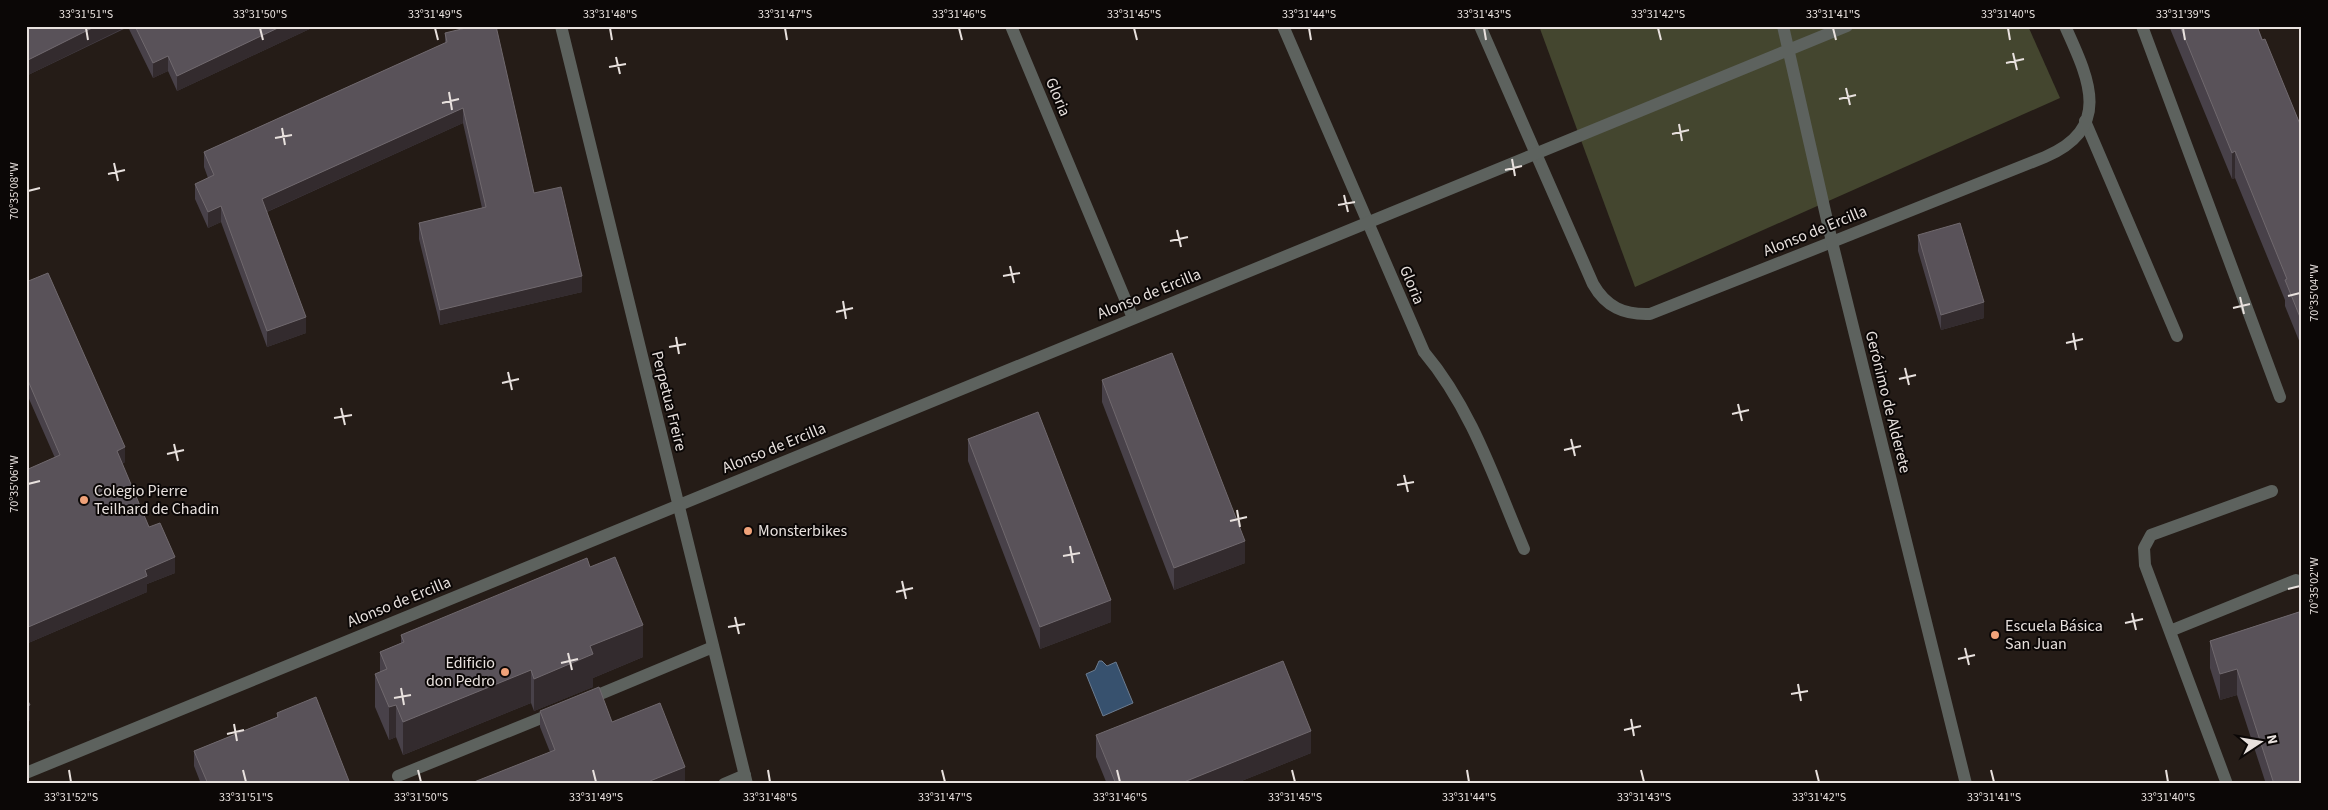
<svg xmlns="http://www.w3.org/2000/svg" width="2328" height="810" font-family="'Source Sans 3',sans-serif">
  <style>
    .green { fill: #44462f }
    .water { fill: #37516e; stroke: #6c7c90 }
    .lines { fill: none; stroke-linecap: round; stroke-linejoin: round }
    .service { stroke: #5d625e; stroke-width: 12 }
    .minor { stroke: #5d625e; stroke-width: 12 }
    .tertiary { stroke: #5d625e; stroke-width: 12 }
    .wall { fill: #484149 }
    .shaded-wall { fill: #332b2e }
    .building { fill: #595259; stroke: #70696e }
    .ticks { fill: none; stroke: #e8e1de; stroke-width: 2 }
    .poi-dot { fill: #f0a279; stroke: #0b0706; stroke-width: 2 }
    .labels { text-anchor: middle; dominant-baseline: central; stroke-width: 4; stroke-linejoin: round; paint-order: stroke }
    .street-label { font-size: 16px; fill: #e8e1de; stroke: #0b0706 }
    .poi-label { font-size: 16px; fill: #e8e1de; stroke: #0b0706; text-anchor: start }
    .neatline { fill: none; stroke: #e8e1de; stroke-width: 2 }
    .ticks-label { font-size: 12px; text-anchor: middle; fill: #e8e1de }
  </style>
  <rect width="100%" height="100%" fill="#251c17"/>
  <!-- green -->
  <path class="green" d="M1539 26H2028L2060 98 1635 287Z"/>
  <!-- water -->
  <path class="water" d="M1099 661H1102L1107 666 1116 662 1133 703 1103 716 1086 674 1095 670Z"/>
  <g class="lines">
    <!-- service -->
    <path class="service" d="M2142 26 2280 397
      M2085 121 2177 336
      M2170 631 2296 580
      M586 700 713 647
      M398 776 556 712
      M724 784 745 775
      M2227 784 2145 565 2144 548 2151 535 2272 491"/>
    <!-- minor -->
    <path class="minor" d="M1011 26 1133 318
      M1283 26 1424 352C1472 409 1495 481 1524 549
      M1480 26 1593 284C1606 307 1624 315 1650 314L1832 242"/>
    <!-- tertiary -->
    <path class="tertiary" d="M561 26 747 784
      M1783 26 1832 242 1966 784
      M1832 242 2045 157C2114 128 2088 77 2065 26
      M26 773 1847 26"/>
  </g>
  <!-- wall -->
  <path class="wall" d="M26 26H316L177 91 168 71 153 78 128 27 26 76Z
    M2169 26H2257L2302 129V348L2285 306V300L2235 178 2232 179Z
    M445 33 534 193 582 292 440 325 419 239V223L482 208 463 123 267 212 306 333 267 347 221 222 208 228 195 199V184L208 178 204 167V152L445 43Z
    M1918 235 1984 318 1941 330 1918 251Z
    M26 282 125 462 122 464 149 527 175 573 147 584V592L26 644V470L55 458 26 392Z
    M1102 380 1245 563 1174 590 1102 402Z
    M968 439 1111 622 1040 649 968 461Z
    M590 567 643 657 593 678V687L534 711 531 703 403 755 396 737 389 740 375 707V674L380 672V652L401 643V635Z
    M2302 611V784H2266L2237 695 2220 700 2210 668V641Z
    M540 711 612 722 685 783 550 752 540 727Z
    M277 713 349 784H201L194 766V751L277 717Z
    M1096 735 1311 753 1234 784H1107L1096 757Z"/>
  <!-- shaded-wall -->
  <path class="shaded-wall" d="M96 26H128L26 76V61Z
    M282 26H316L177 91V76Z
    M168 56V71L153 78V63Z
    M463 108V123L262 214V199Z
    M2235 151V178L2232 179V153Z
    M221 206V222L208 228V212Z
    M582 276V292L440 325V310Z
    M1984 302V318L1941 330V315Z
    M306 317V333L267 347V331Z
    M125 447V462L117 466V451Z
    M1245 541V563L1174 590V568Z
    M175 557V573L147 584V592L26 644V628L145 570Z
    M1111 600V622L1040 649V627Z
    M643 625V657L593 678V687L534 711V679L590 646Z
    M2237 669V695L2220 700V674Z
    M531 670V703L403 755V722Z
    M30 705V721L26 722V707Z
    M396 705V737L389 740V707Z
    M1311 731V753L1234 784H1179Z
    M685 767V783L682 784H650V781Z
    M349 781V784H341Z"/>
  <!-- building -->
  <path class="building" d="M26 26H96L26 61Z
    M135 26H282L177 76 168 56 153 63Z
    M474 26H496L534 193 561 187 582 276 440 310 419 223 486 207 463 108 262 199 306 317 267 331 221 206 208 212 195 184 214 175 204 152 447 42 445 33Z
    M2180 26H2257L2262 40 2265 39 2302 129V322L2285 280 2287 279 2235 151 2232 153Z
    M1960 223 1984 302 1941 315 1918 235Z
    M48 273 125 447 117 451 149 527 160 523 175 557 145 570 147 576 26 628V470L60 455 26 376V282Z
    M1172 353 1245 541 1174 568 1102 380Z
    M1038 412 1111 600 1040 627 968 439Z
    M615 557 643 625 590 646 593 654 534 679 531 670 403 722 396 705 389 707 375 674 387 669 380 652 404 642 401 635 587 558 590 567Z
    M2302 611V784H2274L2237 669 2220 674 2210 641Z
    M1283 661 1311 731 1179 784H1116L1096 735Z
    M599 687 612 722 660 703 685 767 650 781 651 784H469L555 750 540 711Z
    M26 697 30 705 26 707Z
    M316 697 349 781 341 784H208L194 751 278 717 277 713Z"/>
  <!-- ticks -->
  <path class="ticks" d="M86 28 88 40M260 28 263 40M435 28 438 40M610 28 612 40M785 28 787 40M959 28 962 40M1134 28 1137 40M1309 28 1311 40M1484 28 1486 40M1658 28 1661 40M1833 28 1836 40M2008 28 2010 40M2183 28 2185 40M2013 53 2017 70M616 57 620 74M2006 63 2024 59M609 67 626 64M1846 88 1850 105M449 92 452 110M1839 99 1856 95M442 103 459 99M1679 124 1682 141M282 128 285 145M1672 134 1689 130M275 138 292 135M1512 159 1515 176M114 163 118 181M1505 170 1522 166M108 174 125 170M28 191 40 188M1344 195 1348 212M1338 205 1355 202M1177 230 1181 247M1170 241 1188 237M1010 266 1014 283M1003 276 1020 273M2288 296 2300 293M2240 297 2244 314M843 301 846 319M2233 308 2250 304M836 312 853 308M2073 333 2076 350M676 337 679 354M2066 343 2083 339M669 347 686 344M1905 368 1909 385M508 372 512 390M1899 379 1916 375M502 383 519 379M1738 404 1742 421M341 408 345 425M1732 414 1749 410M334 418 352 415M1571 439 1575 456M174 444 178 461M1564 450 1581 446M167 454 184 450M1404 475 1408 492M28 484 40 481M1397 485 1414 482M1237 510 1240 527M1230 521 1247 517M1070 546 1073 563M1063 556 1080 553M902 581 906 599M2288 589 2300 586M896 592 913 588M2132 613 2136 630M735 617 739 634M2125 623 2143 619M728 627 745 624M1965 648 1969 665M568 653 572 670M1958 659 1975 655M561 663 578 659M1798 684 1801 701M401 688 404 705M1791 694 1808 691M394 698 411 695M1631 719 1634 736M234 724 237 741M1624 730 1641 726M227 734 244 730M69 770 71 782M243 770 246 782M418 770 421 782M593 770 596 782M768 770 770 782M942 770 945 782M1117 770 1120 782M1292 770 1295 782M1467 770 1469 782M1641 770 1644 782M1816 770 1819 782M1991 770 1994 782M2166 770 2168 782"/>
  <!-- markers -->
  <g class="poi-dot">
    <circle cx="84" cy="500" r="5"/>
    <circle cx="748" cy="531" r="5"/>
    <circle cx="1995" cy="635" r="5"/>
    <circle cx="505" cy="672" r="5"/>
  </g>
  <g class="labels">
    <!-- street labels -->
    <g class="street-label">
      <text transform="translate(1058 97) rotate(67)">Gloria</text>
      <text transform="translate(1815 231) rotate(-22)">Alonso de Ercilla</text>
      <text transform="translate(1412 285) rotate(67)">Gloria</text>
      <text transform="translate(1149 294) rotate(-22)">Alonso de Ercilla</text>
      <text transform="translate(669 401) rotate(76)">Perpetua Freire</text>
      <text transform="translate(1888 402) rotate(76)">Gerónimo de Alderete</text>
      <text transform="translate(774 448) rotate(-22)">Alonso de Ercilla</text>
      <text transform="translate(399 602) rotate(-22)">Alonso de Ercilla</text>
    </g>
    <!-- poi labels -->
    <g class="poi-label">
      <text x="94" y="491">Colegio Pierre<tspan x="94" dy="18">Teilhard de Chadin</tspan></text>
      <text x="758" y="531">Monsterbikes</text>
      <text x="2005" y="626">Escuela Básica<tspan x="2005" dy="18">San Juan</tspan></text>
      <text x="495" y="663" text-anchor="end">Edificio<tspan x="495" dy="18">don Pedro</tspan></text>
    </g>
  </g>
  <!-- border -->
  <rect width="2328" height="810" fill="none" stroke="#0b0706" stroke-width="55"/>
  <!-- north arrow -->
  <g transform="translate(2260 742) rotate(78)" stroke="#0b0706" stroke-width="4" paint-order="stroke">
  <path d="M0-4L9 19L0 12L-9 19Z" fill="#e8e1de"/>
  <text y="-8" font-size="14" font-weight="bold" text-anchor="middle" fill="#e8e1de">N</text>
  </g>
  <rect x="28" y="28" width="2272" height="754" class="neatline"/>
  <g class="ticks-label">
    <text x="86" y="18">33°31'51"S</text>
    <text x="260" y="18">33°31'50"S</text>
    <text x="435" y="18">33°31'49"S</text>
    <text x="610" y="18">33°31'48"S</text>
    <text x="785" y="18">33°31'47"S</text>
    <text x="959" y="18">33°31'46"S</text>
    <text x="1134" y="18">33°31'45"S</text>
    <text x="1309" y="18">33°31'44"S</text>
    <text x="1484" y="18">33°31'43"S</text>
    <text x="1658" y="18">33°31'42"S</text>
    <text x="1833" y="18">33°31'41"S</text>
    <text x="2008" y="18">33°31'40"S</text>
    <text x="2183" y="18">33°31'39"S</text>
    <text transform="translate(14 191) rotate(-90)" y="4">70°35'08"W</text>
    <text transform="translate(2314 293) rotate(-90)" y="4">70°35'04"W</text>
    <text transform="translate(14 484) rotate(-90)" y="4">70°35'06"W</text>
    <text transform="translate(2314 586) rotate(-90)" y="4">70°35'02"W</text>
    <text x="71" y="801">33°31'52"S</text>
    <text x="246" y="801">33°31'51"S</text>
    <text x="421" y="801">33°31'50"S</text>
    <text x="596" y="801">33°31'49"S</text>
    <text x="770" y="801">33°31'48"S</text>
    <text x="945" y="801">33°31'47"S</text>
    <text x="1120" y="801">33°31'46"S</text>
    <text x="1295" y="801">33°31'45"S</text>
    <text x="1469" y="801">33°31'44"S</text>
    <text x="1644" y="801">33°31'43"S</text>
    <text x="1819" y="801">33°31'42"S</text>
    <text x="1994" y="801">33°31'41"S</text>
    <text x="2168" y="801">33°31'40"S</text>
  </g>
</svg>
